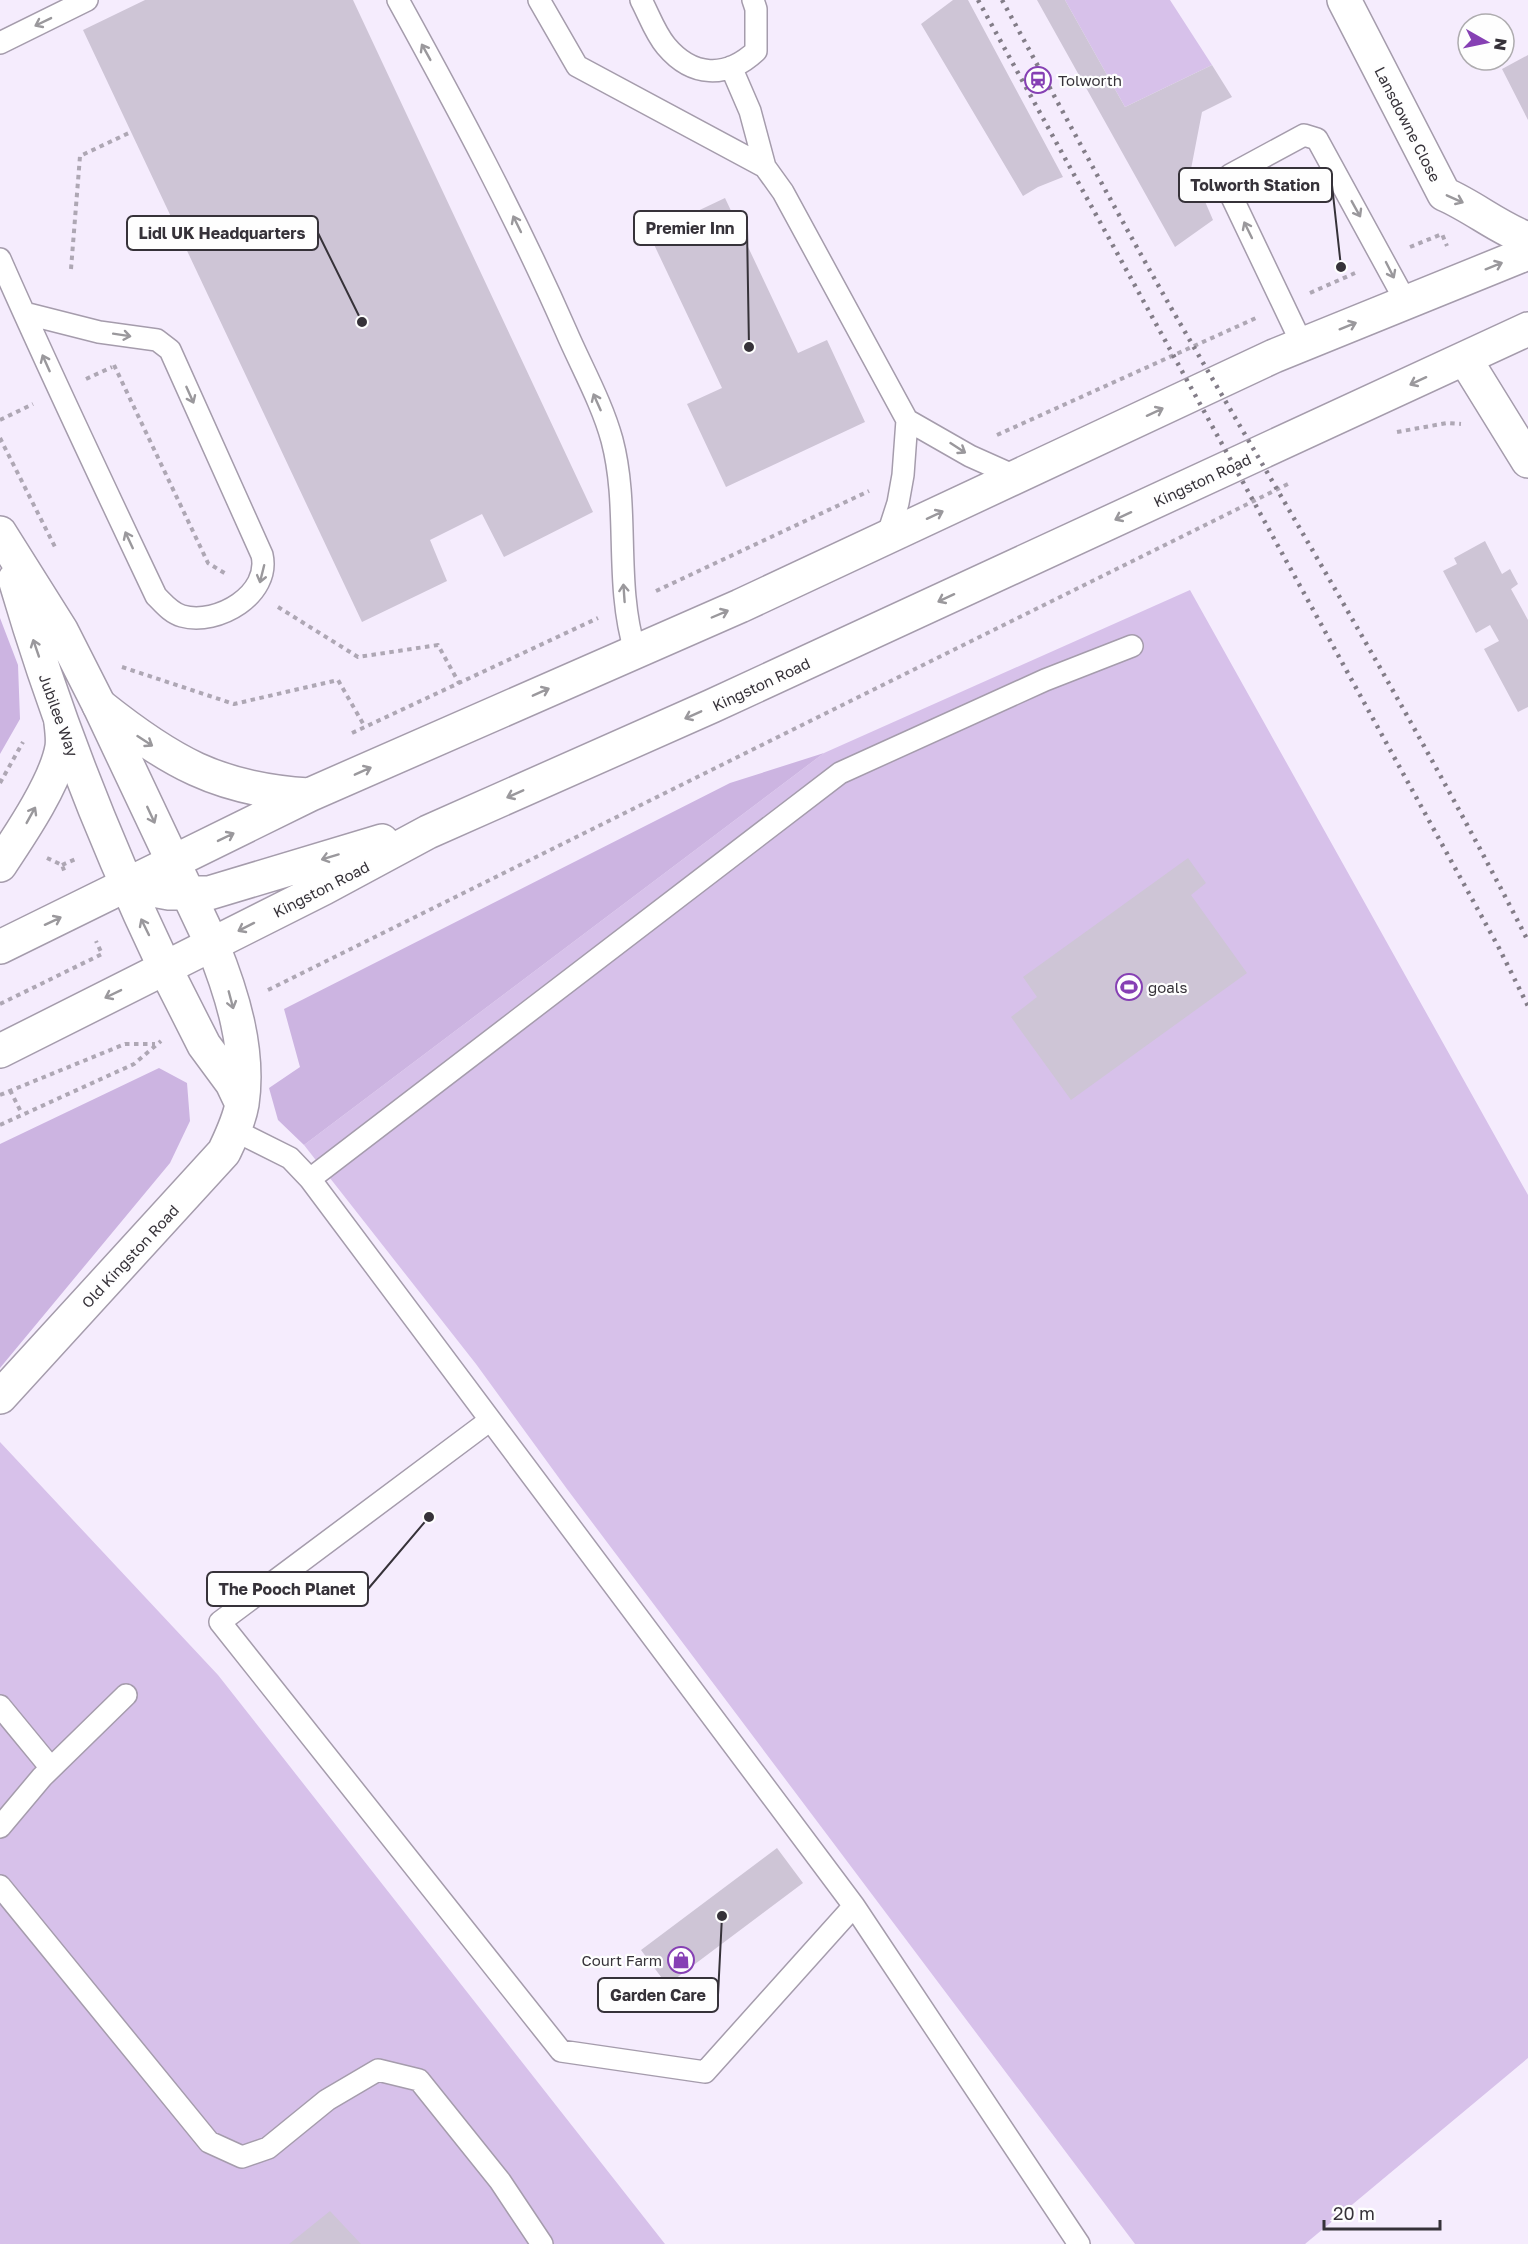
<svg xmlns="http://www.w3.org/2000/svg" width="1528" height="2244" font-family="'Golos Text',sans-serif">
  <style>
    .green { fill: #d7c1ea }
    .forest { fill: #ccb4e1 }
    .building { fill: #cec5d6 }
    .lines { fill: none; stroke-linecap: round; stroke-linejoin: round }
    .lane-casing { stroke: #a59cac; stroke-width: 24 }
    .street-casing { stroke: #a59cac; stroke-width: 36 }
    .secondary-casing { stroke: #a59cac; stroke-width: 36 }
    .highway-casing { stroke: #a59cac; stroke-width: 36 }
    .path { stroke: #aea7b4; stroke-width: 4; stroke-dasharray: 4.5 4.5; stroke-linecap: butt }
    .lane { stroke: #fff; stroke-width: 21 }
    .street { stroke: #fff; stroke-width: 33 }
    .secondary { stroke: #fff; stroke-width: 33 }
    .highway { stroke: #fff; stroke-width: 33 }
    .rail { stroke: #837d88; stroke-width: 4.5; stroke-dasharray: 3 6; stroke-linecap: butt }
    .oneway { stroke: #9a989c }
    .labels { text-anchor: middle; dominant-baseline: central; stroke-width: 4.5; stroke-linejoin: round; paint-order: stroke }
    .poi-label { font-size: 15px; fill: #363239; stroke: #fefefe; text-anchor: start }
    .street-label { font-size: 15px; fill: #363239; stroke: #fefefe }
    .leader { fill: none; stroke: #363239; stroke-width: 2 }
    .callout-dot { fill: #363239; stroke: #fefefe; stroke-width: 2 }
    .callout { fill: #fefefe; stroke: #363239; stroke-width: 2 }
    .callout-label { font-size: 16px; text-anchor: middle; font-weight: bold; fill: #363239 }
  </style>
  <rect width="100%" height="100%" fill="#f5ecfd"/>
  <!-- green -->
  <path class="green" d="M1065 0H1170L1212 65 1125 107Z
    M1190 590 1528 1195V2058L1305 2244H1135L567 1489 476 1364 304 1145 824 753Z
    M0 1442 218 1675 665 2244H0Z"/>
  <!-- forest -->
  <path class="forest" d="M0 618 18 665 20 719 0 754Z
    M824 753 304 1145 278 1120 269 1088 300 1067 284 1009 730 783Z
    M159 1068 187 1083 190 1121 170 1163 0 1368V1144Z"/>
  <!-- building -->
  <path class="building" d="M145 0H353L593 512 504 557 482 514 430 540 447 581 362 622 83 30Z
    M953 0H968L1063 177 1038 187 1023 196 921 24Z
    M1037 0H1065L1125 107 1212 65 1232 97 1202 112 1191 169 1213 220 1175 247Z
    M1528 55V120L1502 69Z
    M725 198 798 353 827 340 865 422 726 487 687 404 722 388 649 234Z
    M1485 541 1502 574 1510 569 1518 584 1511 589 1528 620V707L1518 712 1484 649 1499 641 1490 625 1476 633 1443 571 1457 564 1454 558Z
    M1188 858 1206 883 1191 895 1247 973 1071 1100 1011 1017 1037 997 1023 977Z
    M777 1848 803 1883 667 1985 641 1950Z
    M330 2211 361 2244H289Z"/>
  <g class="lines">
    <defs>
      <path id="lane" d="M398 0C458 109 516 217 566 331 581 366 602 403 612 440 630 508 614 582 635 651
        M539 0 577 66 765 167 783 192 907 420 903 475 898 503 887 537
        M641 0C649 15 655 33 666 46 692 77 726 79 756 51V9L753 0
        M0 43 87 0
        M731 67 750 111 765 167
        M0 259C50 373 103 484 156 596 164 604 171 613 182 616 218 626 271 594 262 555L170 350 157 340 99 332 24 313
        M1302 344 1228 189 1230 175 1304 135 1317 139 1406 302
        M907 420 970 456 1017 477
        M234 1130 290 1158 310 1179 854 1906 1079 2244
        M310 1179 840 773 1045 680 1132 646
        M489 1421 220 1622 561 2051 705 2072 854 1906
        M0 1706 51 1768
        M0 1827 42 1777 126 1695
        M0 1886 209 2142 242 2157 268 2148 327 2100 378 2070 419 2080 500 2181 542 2244"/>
      <path id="street" d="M1344 0 1444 194C1474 207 1498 228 1528 239
        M1465 359 1528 461
        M165 968 204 1045 232 1083 242 1104
        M0 1397 224 1152C231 1137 239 1121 242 1104 250 1050 232 993 212 944"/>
      <path id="secondary" d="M0 533 61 630 99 705 212 944
        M15 579C54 713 105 842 165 968"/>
      <path id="highway" d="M99 705C169 761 218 790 309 795
        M0 865C20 835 56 782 62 747 63 740 62 731 61 723
        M125 885 169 893H209L382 841
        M0 947 309 795 740 606 1274 356 1528 253
        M0 1051 324 888 428 832 712 706 1528 329"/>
    </defs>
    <!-- lane casing -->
    <use href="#lane" class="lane-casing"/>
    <!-- street casing -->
    <use href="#street" class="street-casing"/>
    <!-- secondary casing -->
    <use href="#secondary" class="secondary-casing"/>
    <!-- highway casing -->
    <use href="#highway" class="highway-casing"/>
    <!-- path -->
    <path class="path" d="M1410 247 1442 234 1447 246
      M71 269 80 156 131 132
      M1310 293 1355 273
      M114 365 208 563 226 574
      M86 379 112 367
      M0 420 33 404
      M1397 432 1447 423 1461 424
      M997 435 1256 318
      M0 438 55 547
      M656 591 869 491
      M278 607 358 657 438 645 459 683
      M122 667 234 704 338 680 365 727
      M352 733 598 618
      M0 783 23 742
      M47 858 62 865 65 873
      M62 865 78 858
      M268 990 1290 483
      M0 1004 102 954 96 941
      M10 1090 22 1114
      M0 1095 125 1044H155
      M0 1125 134 1064 161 1041"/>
    <!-- lane -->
    <use href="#lane" class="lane"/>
    <!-- street -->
    <use href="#street" class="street"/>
    <!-- secondary -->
    <use href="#secondary" class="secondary"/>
    <!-- highway -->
    <use href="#highway" class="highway"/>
    <!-- rail -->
    <path class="rail" d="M978 0 1499 948 1528 1006
      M1002 0C1059 104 1115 210 1174 313 1295 521 1419 727 1528 941"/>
  </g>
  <!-- one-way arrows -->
  <defs><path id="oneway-shaft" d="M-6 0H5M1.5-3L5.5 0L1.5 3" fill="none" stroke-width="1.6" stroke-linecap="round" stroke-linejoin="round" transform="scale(1.5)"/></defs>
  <g class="oneway">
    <use href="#oneway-shaft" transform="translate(43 22) rotate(154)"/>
    <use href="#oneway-shaft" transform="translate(426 52) rotate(-119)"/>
    <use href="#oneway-shaft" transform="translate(1455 199) rotate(24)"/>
    <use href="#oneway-shaft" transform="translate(1356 209) rotate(61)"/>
    <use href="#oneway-shaft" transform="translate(517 224) rotate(-116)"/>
    <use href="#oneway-shaft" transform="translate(1248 230) rotate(-116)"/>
    <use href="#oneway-shaft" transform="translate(1494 266) rotate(-22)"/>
    <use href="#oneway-shaft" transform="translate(1390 270) rotate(63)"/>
    <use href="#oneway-shaft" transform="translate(1348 326) rotate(-22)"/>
    <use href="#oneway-shaft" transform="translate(122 335) rotate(9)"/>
    <use href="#oneway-shaft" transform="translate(46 363) rotate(-114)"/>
    <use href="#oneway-shaft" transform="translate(1418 381) rotate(155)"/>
    <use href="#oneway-shaft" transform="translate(190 395) rotate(66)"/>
    <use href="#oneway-shaft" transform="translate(597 402) rotate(-114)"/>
    <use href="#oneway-shaft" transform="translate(1155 412) rotate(-25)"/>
    <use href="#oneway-shaft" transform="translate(958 448) rotate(33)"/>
    <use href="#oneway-shaft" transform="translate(935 515) rotate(-25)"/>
    <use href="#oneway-shaft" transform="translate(1123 516) rotate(155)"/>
    <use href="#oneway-shaft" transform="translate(129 540) rotate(-115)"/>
    <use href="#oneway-shaft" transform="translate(262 574) rotate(104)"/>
    <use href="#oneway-shaft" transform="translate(624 593) rotate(-94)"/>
    <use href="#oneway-shaft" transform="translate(946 598) rotate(155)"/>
    <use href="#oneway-shaft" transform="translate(720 614) rotate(-23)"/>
    <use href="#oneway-shaft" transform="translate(36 648) rotate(-109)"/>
    <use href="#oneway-shaft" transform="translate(541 692) rotate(-24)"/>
    <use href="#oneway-shaft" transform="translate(693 715) rotate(156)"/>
    <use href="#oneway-shaft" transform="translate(145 741) rotate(33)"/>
    <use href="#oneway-shaft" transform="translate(363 771) rotate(-24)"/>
    <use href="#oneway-shaft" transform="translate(515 794) rotate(156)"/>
    <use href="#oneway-shaft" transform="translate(31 815) rotate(-61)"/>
    <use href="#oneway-shaft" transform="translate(151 815) rotate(65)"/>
    <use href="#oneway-shaft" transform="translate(226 837) rotate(-26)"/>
    <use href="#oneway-shaft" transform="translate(330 857) rotate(163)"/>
    <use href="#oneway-shaft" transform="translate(53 921) rotate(-25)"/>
    <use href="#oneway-shaft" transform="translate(145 927) rotate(-116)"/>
    <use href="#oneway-shaft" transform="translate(246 927) rotate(153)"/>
    <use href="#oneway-shaft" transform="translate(113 994) rotate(154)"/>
    <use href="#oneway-shaft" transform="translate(231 1000) rotate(75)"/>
  </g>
  <!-- icons -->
  <defs>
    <symbol id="station-ring" viewBox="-11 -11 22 22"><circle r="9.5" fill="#fefefe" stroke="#8640b4" stroke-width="1.5"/><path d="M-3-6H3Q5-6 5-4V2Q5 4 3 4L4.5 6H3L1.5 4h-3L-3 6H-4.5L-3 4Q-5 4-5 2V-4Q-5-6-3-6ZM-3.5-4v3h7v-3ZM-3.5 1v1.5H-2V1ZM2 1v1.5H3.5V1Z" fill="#8640b4"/></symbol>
    <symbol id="stadium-ring" viewBox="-11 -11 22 22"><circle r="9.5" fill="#fefefe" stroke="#8640b4" stroke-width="1.5"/><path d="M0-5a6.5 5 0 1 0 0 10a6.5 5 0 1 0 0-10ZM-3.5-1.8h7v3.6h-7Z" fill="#8640b4"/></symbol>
    <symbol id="shop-ring" viewBox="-11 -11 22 22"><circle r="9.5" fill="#fefefe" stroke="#8640b4" stroke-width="1.5"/><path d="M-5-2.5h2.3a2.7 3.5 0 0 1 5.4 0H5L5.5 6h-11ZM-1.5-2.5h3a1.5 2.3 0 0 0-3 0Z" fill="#8640b4"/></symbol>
  </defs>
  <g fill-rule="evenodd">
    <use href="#station-ring" x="1023" y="65" width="30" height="30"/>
    <use href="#stadium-ring" x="1114" y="972" width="30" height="30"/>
    <use href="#shop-ring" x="666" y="1945" width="30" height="30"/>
  </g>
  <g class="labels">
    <!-- poi labels -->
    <g class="poi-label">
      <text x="1058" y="80">Tolworth</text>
      <text x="1148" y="987">goals</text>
      <text x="662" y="1960" text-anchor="end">Court Farm</text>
    </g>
    <!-- street labels -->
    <g class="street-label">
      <text transform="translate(1408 124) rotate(63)">Lansdowne Close</text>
      <text transform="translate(1202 480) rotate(-25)">Kingston Road</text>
      <text transform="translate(761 684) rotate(-25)">Kingston Road</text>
      <text transform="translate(59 715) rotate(70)">Jubilee Way</text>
      <text transform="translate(321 889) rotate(-27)">Kingston Road</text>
      <text transform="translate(130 1256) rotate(-47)">Old Kingston Road</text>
    </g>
  </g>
  <!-- callouts -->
  <path class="leader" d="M1341 267L1332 185M749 347L747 228M362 322L318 233M429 1517L368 1589M722 1916L718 1995"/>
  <g class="callout-dot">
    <circle cx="1341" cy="267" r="6"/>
    <circle cx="749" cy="347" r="6"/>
    <circle cx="362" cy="322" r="6"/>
    <circle cx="429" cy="1517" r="6"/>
    <circle cx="722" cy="1916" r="6"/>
  </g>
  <g class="callout">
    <rect x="1179" y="168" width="153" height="34" rx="6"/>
    <rect x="634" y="211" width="113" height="34" rx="6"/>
    <rect x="127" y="216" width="191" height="34" rx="6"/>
    <rect x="207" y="1572" width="161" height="34" rx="6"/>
    <rect x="598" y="1978" width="120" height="34" rx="6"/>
  </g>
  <g class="callout-label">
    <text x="1255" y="191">Tolworth Station</text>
    <text x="690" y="234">Premier Inn</text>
    <text x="222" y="239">Lidl UK Headquarters</text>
    <text x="287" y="1595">The Pooch Planet</text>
    <text x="658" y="2001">Garden Care</text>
  </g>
  <!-- north arrow -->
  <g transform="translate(1486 42) rotate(99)"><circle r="28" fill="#fefefe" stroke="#aeacaf" stroke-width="1.5"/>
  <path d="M0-4.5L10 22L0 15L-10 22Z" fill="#8640b4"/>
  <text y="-9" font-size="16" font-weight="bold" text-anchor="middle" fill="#363239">N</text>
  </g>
  <!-- scale -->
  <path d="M1324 2220v9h116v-9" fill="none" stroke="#363239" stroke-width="3"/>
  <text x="1333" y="2220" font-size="18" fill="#363239" stroke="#fefefe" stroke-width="4.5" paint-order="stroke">20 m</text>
</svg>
